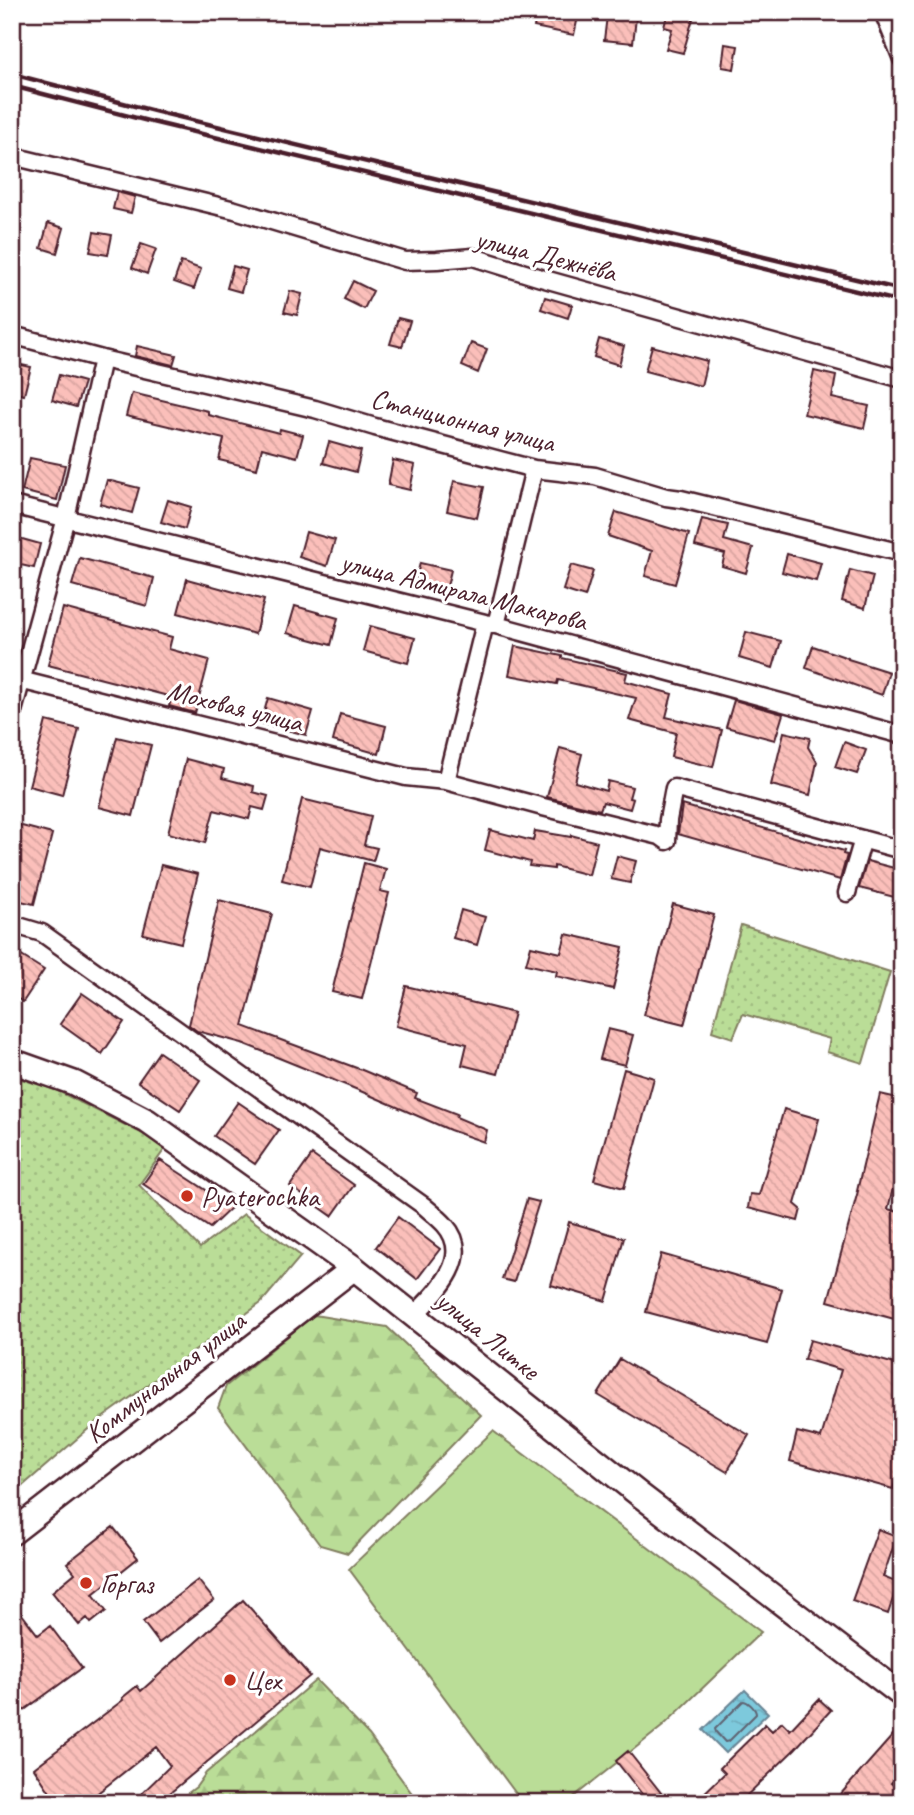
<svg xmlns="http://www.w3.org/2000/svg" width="914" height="1815" font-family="Caveat,sans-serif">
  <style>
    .forest { fill: url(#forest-firs); stroke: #827e61; stroke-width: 2 }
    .park { fill: url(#park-dots); stroke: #827e61; stroke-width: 2 }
    .pitch { fill: #badd97; stroke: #827e61; stroke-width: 2 }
    .water { fill: url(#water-ripples); stroke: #698595; stroke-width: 2 }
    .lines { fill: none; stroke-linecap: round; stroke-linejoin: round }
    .shore { stroke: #5e6372; stroke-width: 2 }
    .building { fill: url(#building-back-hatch); stroke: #4a1f2b; stroke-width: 2 }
    .street-casing { stroke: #4a1f2b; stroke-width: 21 }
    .secondary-casing { stroke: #4a1f2b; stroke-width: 28 }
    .street { stroke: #fff; stroke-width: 16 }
    .secondary { stroke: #fff; stroke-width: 23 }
    .rail { stroke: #4a1f2b; stroke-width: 4.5 }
    .poi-dot { fill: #c8321e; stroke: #fff; stroke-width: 2.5 }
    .labels { text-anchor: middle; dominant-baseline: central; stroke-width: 6; stroke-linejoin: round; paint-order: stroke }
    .street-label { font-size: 28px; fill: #4a1f2b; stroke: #fff }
    .poi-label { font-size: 28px; fill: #4a1f2b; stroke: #fff; text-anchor: start }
  </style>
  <defs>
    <pattern id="forest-firs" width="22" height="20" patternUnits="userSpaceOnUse" patternTransform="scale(1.75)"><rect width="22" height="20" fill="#badd97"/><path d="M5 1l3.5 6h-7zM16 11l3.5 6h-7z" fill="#a1bd82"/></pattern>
    <pattern id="park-dots" width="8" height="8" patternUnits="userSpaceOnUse" patternTransform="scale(1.75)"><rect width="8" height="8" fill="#badd97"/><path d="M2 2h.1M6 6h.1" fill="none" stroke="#a1bd82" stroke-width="1.8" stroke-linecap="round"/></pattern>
    <pattern id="water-ripples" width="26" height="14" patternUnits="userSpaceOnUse" patternTransform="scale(1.75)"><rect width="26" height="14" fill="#7dc9dc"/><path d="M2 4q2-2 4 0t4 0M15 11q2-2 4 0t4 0" fill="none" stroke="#6eacbd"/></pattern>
    <pattern id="building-back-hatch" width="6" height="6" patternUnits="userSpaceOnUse" patternTransform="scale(1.75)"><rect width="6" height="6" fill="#fbbfba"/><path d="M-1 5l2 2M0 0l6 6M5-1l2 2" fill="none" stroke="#d9a4a0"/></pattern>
  </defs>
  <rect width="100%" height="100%" fill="#fff"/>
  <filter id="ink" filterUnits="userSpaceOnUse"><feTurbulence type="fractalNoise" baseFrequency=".0143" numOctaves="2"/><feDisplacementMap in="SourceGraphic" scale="14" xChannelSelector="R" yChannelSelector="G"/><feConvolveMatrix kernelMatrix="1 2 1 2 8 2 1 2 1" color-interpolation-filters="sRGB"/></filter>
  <g filter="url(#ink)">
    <!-- forest -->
    <path class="forest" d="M314 1315 387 1327 481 1415 348 1553 320 1545 218 1408 226 1386Z
      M316 1680 369 1735 419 1803H175L196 1787 206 1773Z"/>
    <!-- park -->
    <path class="park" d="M741 925 890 972 863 1063 827 1052 830 1039 743 1014 733 1038 712 1031Z
      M12 1076 56 1090 167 1146 139 1185 200 1248 244 1214 301 1256 261 1303 94 1424 12 1495Z"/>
    <!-- pitch -->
    <path class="pitch" d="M493 1431 761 1632 663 1726 566 1803H523L349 1569Z"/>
    <!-- water -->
    <path class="water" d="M745 1690 768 1713 726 1753 703 1730Z"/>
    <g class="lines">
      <!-- shore -->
      <path class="shore" d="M743 1701C748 1701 756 1709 756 1714L729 1741 725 1742 716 1732 715 1729Z"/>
    </g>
    <!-- building -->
    <path class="building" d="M537 12H579L574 35 534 27Z
      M668 12H683L694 15 683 53 666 49 672 29 664 27Z
      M607 16 636 18 633 43 604 40Z
      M725 44 738 46 734 69 722 67Z
      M117 192 135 197 131 213 113 209Z
      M48 223 64 228 57 253 41 248Z
      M94 232 112 235 108 255 90 252Z
      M141 244 156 249 147 274 132 268Z
      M181 262 201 269 194 289 174 282Z
      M233 266 247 270 241 292 227 288Z
      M353 281 373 291 364 309 344 299Z
      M290 291 302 294 297 315 284 312Z
      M545 297 572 305 568 318 541 309Z
      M398 318 410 321 402 347 390 344Z
      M599 339 624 346 619 365 594 357Z
      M471 343 487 349 478 373 462 366Z
      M137 346 176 355 173 365 135 356Z
      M652 346 707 361 701 386 645 371Z
      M12 363 31 367 24 395 12 392Z
      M814 371 836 376 832 398 869 406 864 428 804 414Z
      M59 375 84 382 76 407 52 400Z
      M132 393 208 411V415L279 433 280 429 303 435 297 457 262 448 257 469 219 460 224 439 126 416Z
      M329 442 361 451 356 472 323 463Z
      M30 458 65 465 57 500 22 491Z
      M393 460 415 465 410 490 388 485Z
      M107 480 139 488 132 513 100 504Z
      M454 481 484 487 477 518 447 511Z
      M168 500 191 507 185 529 161 522Z
      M616 512 689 534 675 584 645 576 652 551 608 536Z
      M702 519 728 525 724 540 753 548 746 573 722 566 725 554 695 546Z
      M306 532 335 540 327 566 299 557Z
      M15 537 40 544 34 568 12 563V546Z
      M787 554 821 563 816 581 782 572Z
      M80 558 154 578 147 606 72 585Z
      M420 563 451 570 445 595 414 587Z
      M571 565 593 571 585 597 563 590Z
      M850 570 873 576 865 608 842 601Z
      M187 579 264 600 255 634 178 613Z
      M295 606 338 618 331 645 287 633Z
      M63 608 172 637 169 649 209 660 195 713 169 706 172 697 48 665Z
      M370 626 415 638 408 663 363 651Z
      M746 632 781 641 773 668 739 658Z
      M515 646 562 656V658L627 673 625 681 672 694 666 717 722 730 713 767 671 757 676 733 629 720 636 698 558 680 557 684 509 675Z
      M813 646 848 658V659L889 672 882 695 806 668Z
      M268 698 313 711 306 735 261 723Z
      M734 700 783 714 775 740 726 727Z
      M340 714 386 726 379 754 333 741Z
      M46 721 79 729 62 795 29 786Z
      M784 732 810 738 808 747 817 762 810 795 771 785Z
      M117 737 151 745 133 816 99 807Z
      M844 742 866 750 857 774 835 767Z
      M560 748 582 754 575 782 606 791 608 781 632 787 629 798 633 799 630 809 603 802 600 810 547 797Z
      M186 759 224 769 222 778 254 786 253 792 268 796 264 810 252 807 249 819 214 810 205 843 168 833Z
      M302 799 371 816 364 845 377 848 373 861 320 847 310 887 282 880Z
      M682 805 844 851 843 854 847 855 840 880 678 834Z
      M18 825 52 834 34 904 12 899V849Z
      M490 830 533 841 535 831 571 837V835L597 842 589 875 554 866V869L529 866 530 862 485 850Z
      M617 856 636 861 630 883 611 879Z
      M867 861 902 870V899L859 888Z
      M364 863 386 869 380 891 389 893 362 999 332 992Z
      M161 865 198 874 181 943 143 934Z
      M219 900 272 914 243 1026 362 1070 417 1093 415 1098 457 1114 456 1117 487 1130 484 1142 450 1130 358 1090 242 1043 197 1031 189 1025Z
      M673 904 714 915 684 1025 644 1015Z
      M461 910 485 917 477 945 453 938Z
      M566 934 623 947 613 989 556 976 557 971 526 964 531 946 561 953Z
      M12 950 44 970 23 1002 12 995Z
      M406 986 514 1013 498 1074 462 1065 467 1044 396 1026Z
      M82 993 124 1022 102 1054 60 1024Z
      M608 1029 633 1035 625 1065 600 1059Z
      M159 1052 200 1080 180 1110 138 1082Z
      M624 1069 654 1078 624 1188 594 1180Z
      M880 1094 902 1099V1151L888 1209 902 1213V1307L898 1320 828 1301 858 1191H857Z
      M238 1102 279 1130 255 1164 214 1136Z
      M784 1109 819 1119 795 1204 801 1209 798 1221 748 1208 750 1194 759 1195Z
      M312 1155 354 1185 332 1216 290 1186Z
      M160 1160 232 1207 210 1228 143 1184Z
      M527 1199 539 1202 514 1282 502 1279Z
      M398 1217 440 1249 417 1279 376 1247Z
      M569 1222 624 1238 606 1301 551 1285Z
      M661 1254 782 1289 767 1344 646 1312Z
      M810 1340 902 1366V1456L893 1489 790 1461 797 1432 821 1438 841 1370 804 1359Z
      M620 1359 749 1435 727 1472 598 1395Z
      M113 1527 138 1558 93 1594 106 1611 91 1623 87 1618 79 1625 52 1592 75 1573 67 1563Z
      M878 1529 897 1536 883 1577 898 1583 888 1614 852 1601Z
      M198 1580 214 1600 159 1643 143 1622Z
      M243 1600 310 1676 158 1803H132L170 1766 156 1747 85 1803H57L34 1768 123 1700 122 1698 137 1686 141 1691Z
      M12 1601 38 1635 50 1626 82 1668 12 1719Z
      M819 1699 831 1710 795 1749 739 1803H694L725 1773 720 1768 765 1724 772 1731 782 1722 790 1730Z
      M894 1734 902 1741V1771L891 1783 902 1791V1803H847L839 1796Z
      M628 1751 669 1803H649L616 1761Z"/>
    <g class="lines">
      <defs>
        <path id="street" d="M883 12 902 59
          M12 156 235 210 405 261 437 260 473 257 541 278 902 379
          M12 335 102 359 315 409 375 427 534 469 595 476 666 497 681 499 902 553
          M12 505 485 623 496 625 902 735
          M496 625 534 469
          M12 678 406 777 446 781 543 807 660 836 667 841 668 820 674 788 902 850
          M12 715 66 518 102 359
          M446 781 485 623
          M847 893 863 839
          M12 924 42 933 424 1206C431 1212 439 1218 445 1225 474 1258 437 1292 414 1315"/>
        <path id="secondary" d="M12 1061 74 1083 147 1121 354 1268 640 1495 902 1695
          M12 1533 354 1268"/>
      </defs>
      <!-- street casing -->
      <use href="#street" class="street-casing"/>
      <!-- secondary casing -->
      <use href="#secondary" class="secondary-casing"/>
      <!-- street -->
      <use href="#street" class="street"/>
      <!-- secondary -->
      <use href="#secondary" class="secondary"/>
      <!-- rail -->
      <path class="rail" d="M12 74 154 111 902 290
        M12 86 152 122 902 302"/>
    </g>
  </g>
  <!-- markers -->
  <g class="poi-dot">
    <circle cx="187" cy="1196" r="7"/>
    <circle cx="86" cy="1583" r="7"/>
    <circle cx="230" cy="1680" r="7"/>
  </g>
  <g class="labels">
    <!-- street labels -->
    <g class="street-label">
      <text transform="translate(546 255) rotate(14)">улица Дежнёва</text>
      <text transform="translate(463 420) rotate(14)">Станционная улица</text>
      <text transform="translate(464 591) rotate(14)">улица Адмирала Макарова</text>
      <text transform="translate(235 706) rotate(14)">Моховая улица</text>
      <text transform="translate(488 1335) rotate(39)">улица Литке</text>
      <text transform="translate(165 1377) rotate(-38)">Коммунальная улица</text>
    </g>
    <!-- poi labels -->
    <g class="poi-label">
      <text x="201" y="1196">Pyaterochka</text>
      <text x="100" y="1583">Горгаз</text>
      <text x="244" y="1680">Цех</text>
    </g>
  </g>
  <!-- margin -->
  <rect width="914" height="1815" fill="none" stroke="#fff" stroke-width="42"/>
  <rect x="21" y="21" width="872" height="1773" fill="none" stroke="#4a1f2b" stroke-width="2.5" filter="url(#ink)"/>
</svg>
